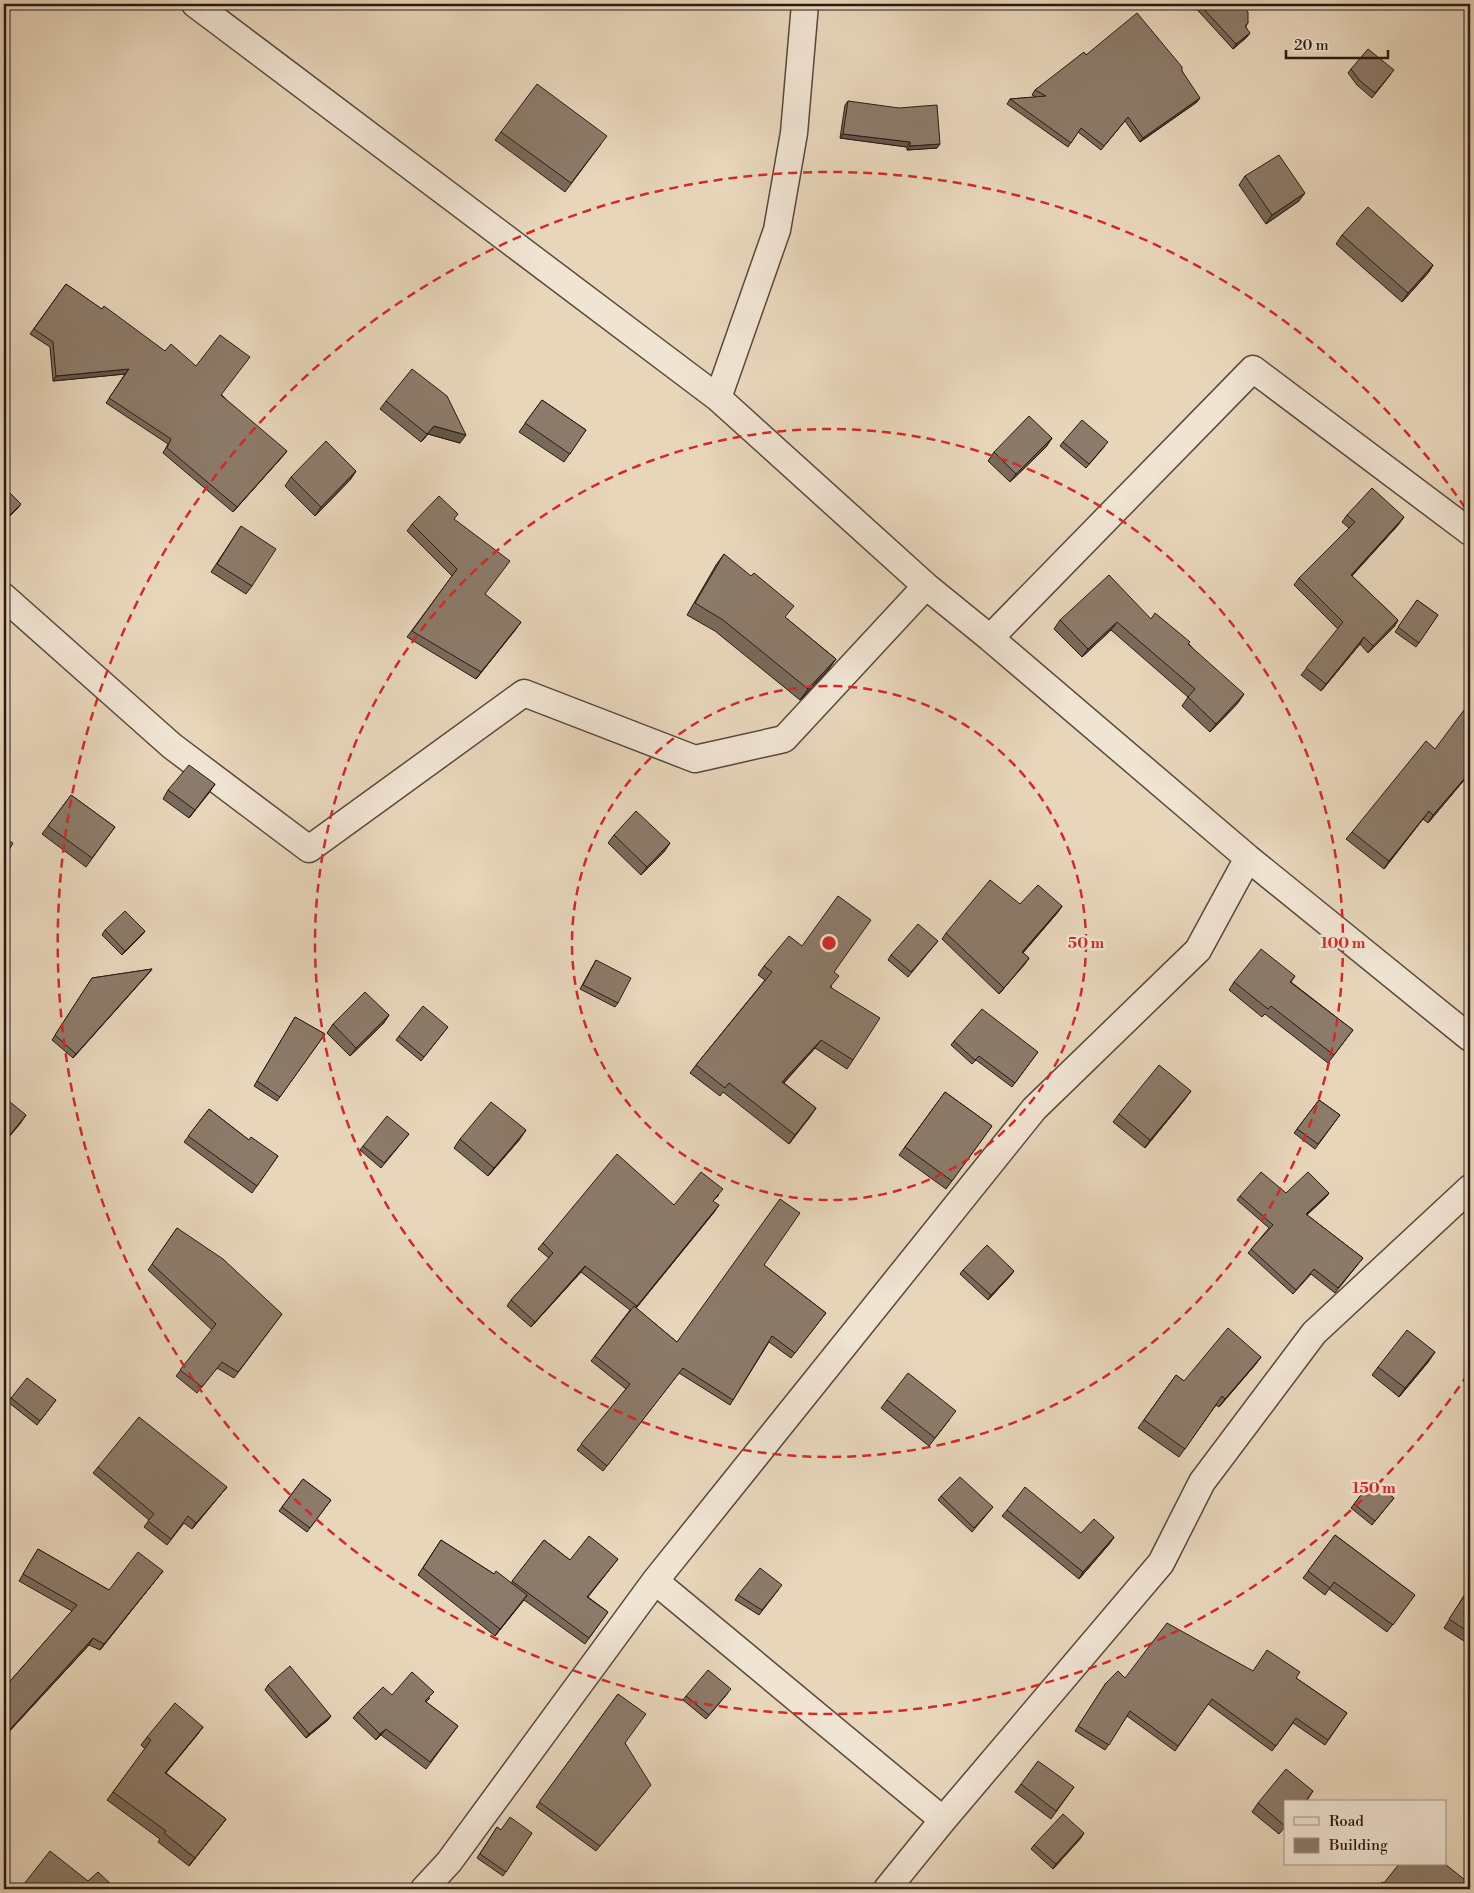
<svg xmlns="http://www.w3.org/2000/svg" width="1474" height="1893" font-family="'Libre Bodoni',serif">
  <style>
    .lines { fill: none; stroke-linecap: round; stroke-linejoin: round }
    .street-casing { stroke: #59483d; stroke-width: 29 }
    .street { stroke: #f0e4d3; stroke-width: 26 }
    .wall { fill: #786a5b; stroke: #291913 }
    .shaded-wall { fill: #62564a; stroke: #291913 }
    .building { fill: #8c7b6a; stroke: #291913 }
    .ring { fill: none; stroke: #d62828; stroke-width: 2.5; stroke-dasharray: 9 6 }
    .centre { fill: #d62828; stroke: #f0e4d3; stroke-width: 2.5 }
    .ring-label { font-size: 15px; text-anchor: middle; font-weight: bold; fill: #d62828; stroke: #f0e4d3; stroke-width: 5; stroke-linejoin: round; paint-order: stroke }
  </style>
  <rect width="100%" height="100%" fill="#e8d6bb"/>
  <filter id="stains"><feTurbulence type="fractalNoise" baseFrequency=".004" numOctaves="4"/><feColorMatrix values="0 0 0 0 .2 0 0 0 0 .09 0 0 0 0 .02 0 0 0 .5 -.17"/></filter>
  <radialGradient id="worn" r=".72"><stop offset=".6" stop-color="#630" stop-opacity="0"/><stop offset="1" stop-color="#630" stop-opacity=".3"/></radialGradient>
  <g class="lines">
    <defs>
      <path id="street" d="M195 4 718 398 926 586 990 638 1248 858 1470 1038
        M718 398 777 230 794 133 805 4
        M4 597 172 746 309 849 524 693 695 759 784 739 926 586
        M990 638 1253 369 1470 532
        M655 1581 943 1820
        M424 1889 449 1862 655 1581 1034 1109 1198 950 1248 858
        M887 1889 943 1820 1161 1563 1202 1482 1314 1333 1470 1188"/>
    </defs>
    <!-- street casing -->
    <use href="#street" class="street-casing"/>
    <!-- street -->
    <use href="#street" class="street"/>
  </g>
  <!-- wall -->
  <path class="wall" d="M1192 4H1240L1248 23 1246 26 1247 37 1233 49Z
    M1086 55 1182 71 1197 102 1140 142 1125 121 1101 150 1078 132 1068 147 1007 104 1010 99 1036 97 1032 95 1035 90Z
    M1351 69 1391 74 1372 98 1357 85 1348 73Z
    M848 101 937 148 907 150V147L840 138 845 105Z
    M501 132 601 144 565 192 495 140Z
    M1245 176 1299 201 1266 224 1239 185Z
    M1342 235 1433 265 1428 273 1402 302 1336 244Z
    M66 284 222 395 283 456 233 512 163 453 168 444 106 403 125 374 53 381 50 347 30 334Z
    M542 400 586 430 564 462 519 432Z
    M386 401 460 443 428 434 421 442 380 409Z
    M1052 438 1046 447 1010 482 988 461 994 452Z
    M1063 442 1105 446 1086 468 1060 446Z
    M356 471 350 480 315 516 285 486 291 477Z
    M1347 515 1399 524 1352 576 1398 620 1394 627 1368 653 1360 644 1321 691 1301 675 1338 629 1294 585 1299 578 1349 528 1342 522Z
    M454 520 485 594 516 629 476 679 407 637 452 576 407 531 412 524Z
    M241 526 252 586 246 594 211 572Z
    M724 554 786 618 836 659 828 670 800 700 715 631 687 615 716 565Z
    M1417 600 1438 615 1416 647 1395 632Z
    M1151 619 1189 644 1238 703 1210 732 1182 706 1188 697 1111 630 1082 657 1054 629 1060 620Z
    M1435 749 1470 773 1428 823 1423 819 1384 869 1346 839 1352 832Z
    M215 784 189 818 163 799 168 790Z
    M71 795 115 827 86 867 42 834Z
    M614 835 664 852 641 875 608 843Z
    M1020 904 1062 906 1058 912 1023 953 1029 958 999 994 942 939 946 933Z
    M105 930 145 931 142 935 122 955 102 935Z
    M938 941 908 977 888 960 891 955Z
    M596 960 618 1003 615 1007 580 989Z
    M764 966 834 972 831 987 853 1060 847 1069 815 1048 784 1083 816 1108 789 1144 723 1092 720 1096 690 1073 696 1065 765 980 758 975Z
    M152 969 73 1058 52 1040 92 978Z
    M1295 976 1291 982 1353 1030 1328 1063 1265 1014 1262 1017 1229 990 1234 982Z
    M389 1015 383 1024 350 1056 327 1033 333 1024Z
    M295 1017 325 1034 277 1101 254 1086Z
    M448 1027 421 1061 396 1040 399 1036Z
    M954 1041 1038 1052 1012 1087 976 1060 972 1064 951 1045Z
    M945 1092 992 1126 946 1189 899 1155Z
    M1185 1099 1145 1148 1113 1122 1119 1114Z
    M1319 1100 1340 1115 1315 1149 1294 1133Z
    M209 1109 249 1140 278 1156 252 1193 184 1142Z
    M409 1134 381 1168 360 1150 363 1146Z
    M460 1139H520L488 1176 454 1148Z
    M1286 1193H1329L1326 1197 1307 1215 1363 1258 1335 1293 1311 1274 1293 1294 1248 1253 1269 1228 1237 1200 1240 1196Z
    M719 1195 713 1201 715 1211 636 1308 677 1342 764 1265 826 1313 791 1358 769 1342 730 1405 679 1373 603 1471 577 1450 626 1389 591 1361 630 1310 581 1272 531 1327 507 1306 511 1300 549 1258 538 1249 543 1243 674 1205Z
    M177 1228 282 1314 234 1378 217 1368 197 1393 176 1376 212 1330 148 1270Z
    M963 1270 1011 1275 988 1300 960 1274Z
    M1261 1357 1255 1365 1219 1407 1216 1405 1179 1457 1138 1428 1176 1375 1184 1381Z
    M1429 1361 1399 1397 1372 1375 1378 1367Z
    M11 1398 56 1400 37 1425 8 1402Z
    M887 1400 950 1419 929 1446 881 1408Z
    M98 1467 227 1487 192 1529 184 1523 167 1545 144 1527 149 1520 93 1473Z
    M303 1479 331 1500 307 1532 279 1511Z
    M1368 1486 1394 1498 1372 1525 1351 1508Z
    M941 1496 993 1507 972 1532 938 1500Z
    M1007 1510 1081 1533 1114 1537 1110 1543 1079 1579 1002 1516Z
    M1335 1535 1415 1595 1387 1632 1329 1589 1325 1595 1303 1578Z
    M441 1540 494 1574 511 1583 544 1540 570 1560 618 1559 588 1597 608 1612 585 1644 524 1600 495 1636 418 1575Z
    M38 1549 109 1590 163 1571 100 1650 89 1645 4 1737V1688L72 1611 19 1581Z
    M1470 1586V1645L1444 1628Z
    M779 1589 759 1615 735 1600 738 1595Z
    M1253 1671 1296 1678 1347 1713 1325 1745 1293 1723 1272 1751 1208 1704 1175 1751 1127 1716 1105 1750 1075 1731 1106 1683 1125 1678Z
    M268 1685 328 1720 306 1738 265 1690Z
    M728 1693 706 1719 683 1700 686 1696Z
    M618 1694 625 1743 647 1790 596 1851 536 1807Z
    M392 1695 430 1698 426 1702 458 1726 426 1769 381 1735 376 1740 353 1718 358 1712Z
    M203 1727 197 1735 166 1773 226 1819 189 1866 158 1842 160 1839 107 1800 145 1749 141 1745 147 1737Z
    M1021 1784 1074 1787 1051 1819 1015 1792Z
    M1313 1791 1306 1802H1285V1827L1279 1834 1252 1812 1258 1803Z
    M497 1827 501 1830 532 1833 503 1876 477 1858Z
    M1081 1838 1053 1869 1031 1849 1034 1845Z"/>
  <!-- shaded-wall -->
  <path class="shaded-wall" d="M1250 33 1247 37 1233 49 1236 44Z
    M1200 98 1197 102 1140 142 1143 138Z
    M843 134 910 142 907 147 840 138Z
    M940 144 937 148 907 150 910 146Z
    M1305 193 1299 201 1266 224 1272 215Z
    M1433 265 1428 273 1402 302 1408 293Z
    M129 369 125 374 53 381 56 376Z
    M434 426 466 435 460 443 428 434 421 442Z
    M1052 438 1046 447 1010 482 1016 474Z
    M287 451 283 456 233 512 237 507Z
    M356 471 350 480 315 516 321 507Z
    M21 504 18 508 4 522V521Z
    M1404 517 1399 524 1346 582 1351 575Z
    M1398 620 1394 627 1368 653 1373 646Z
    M521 622 516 629 476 679 481 672Z
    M1117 622 1111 630 1082 657 1088 649Z
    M1364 637 1360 644 1321 691 1326 684Z
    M836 659 828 670 800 700 808 689Z
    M1244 694 1238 703 1210 732 1216 724Z
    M1470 772V773L1428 823 1433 815Z
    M215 784 209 793 189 818 195 810Z
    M1429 811 1423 819 1384 869 1389 861Z
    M670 843 664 852 641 875 647 867Z
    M1062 906 1058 912 1018 958 1022 952Z
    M145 931 142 935 122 955 125 951Z
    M1029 958 1025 964 999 994Z
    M152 969 149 973 73 1058 76 1054Z
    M389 1015 383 1024 350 1056 356 1048Z
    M821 1040 815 1048 777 1090 782 1082Z
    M1191 1091 1185 1099 1145 1148 1150 1140Z
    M816 1108 810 1117 789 1144 795 1135Z
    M26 1115 20 1124 4 1143V1142Z
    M526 1130 520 1139 488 1176 494 1168Z
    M1329 1193 1326 1197 1303 1218 1306 1214Z
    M719 1205 715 1211 633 1312 637 1306Z
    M585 1266 581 1272 531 1327 535 1322Z
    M1014 1271 1011 1275 988 1300 991 1295Z
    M1435 1352 1429 1361 1399 1397 1405 1388Z
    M1261 1357 1255 1365 1219 1407 1225 1399Z
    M227 1487 192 1529 196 1523Z
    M1114 1537 1110 1543 1079 1579 1083 1572Z
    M163 1571 158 1577 100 1650 104 1644Z
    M527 1595 522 1602 495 1636 500 1629Z
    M93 1638 89 1645 4 1737V1736Z
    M331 1716 328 1720 306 1738 309 1734Z
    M203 1727 197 1735 159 1781 165 1773Z
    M386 1729 381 1735 376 1740 380 1734Z
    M226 1819 220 1827 189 1866 195 1858Z
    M1084 1833 1081 1838 1053 1869 1056 1864Z"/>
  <!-- building -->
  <path class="building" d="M1199 4H1240L1248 12V23L1245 26 1250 33 1236 44Z
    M1137 13 1182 67V71L1200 98 1143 138 1128 117 1104 146 1081 128 1071 143 1010 99 1046 96 1035 90 1084 52 1086 55Z
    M1368 49 1394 70 1375 93 1360 81 1351 69Z
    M537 84 607 136 571 183 501 132Z
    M848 101 899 108 937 105 940 144 910 146V142L843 134Z
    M1279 155 1305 193 1272 215 1245 176Z
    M1368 207 1433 265 1408 293 1342 235Z
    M66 284 102 309 104 306 165 351 171 344 196 366 220 335 250 357 221 395 287 451 237 507 167 448 171 439 109 398 129 369 56 376 53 342 34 329Z
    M412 369 447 396 466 435 434 426 427 434 386 401Z
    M542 400 586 430 570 454 525 423Z
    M1029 416 1052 438 1016 474 994 452Z
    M1082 420 1108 442 1089 464 1063 442Z
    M326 441 356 471 321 507 291 477Z
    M4 487 21 504 4 521Z
    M1372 488 1404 517 1351 575 1398 620 1373 646 1364 637 1326 684 1306 668 1343 622 1299 578 1355 522 1347 515Z
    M439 496 458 514 454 519 510 561 485 594 521 622 481 672 412 631 457 569 412 524Z
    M241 526 276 549 252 586 217 564Z
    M724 554 751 576 754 573 794 606 785 617 836 659 808 689 723 620 695 603Z
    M1109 575 1151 619 1155 613 1190 642 1188 644 1244 694 1216 724 1188 697 1195 689 1117 622 1088 649 1060 620Z
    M1417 600 1438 615 1419 643 1398 627Z
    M1470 702V772L1433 815 1429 811 1389 861 1352 832 1426 741 1435 749Z
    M189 765 215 784 195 810 168 790Z
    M71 795 115 827 92 858 48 826Z
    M636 811 670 843 647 867 614 835Z
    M4 838 13 843 4 859Z
    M990 880 1020 904 1038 885 1062 906 1022 952 1029 958 1004 988 946 933Z
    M838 896 871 920 834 972 839 976 830 987 880 1018 853 1060 821 1040 782 1082 816 1108 795 1135 729 1083 725 1088 696 1065 772 972 764 966 789 936 802 946Z
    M125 911 145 931 125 951 105 930Z
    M918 924 938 941 911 972 891 955Z
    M1261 949 1295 976 1290 982 1353 1030 1334 1055 1271 1006 1268 1009 1234 982Z
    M596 960 631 978 618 1003 583 985Z
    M152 969 76 1054 55 1035 92 978Z
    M365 992 389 1015 356 1048 333 1024Z
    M423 1006 448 1027 424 1057 399 1036Z
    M982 1009 1038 1052 1015 1083 979 1056 975 1060 954 1041Z
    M295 1017 325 1034 280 1097 257 1081Z
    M1159 1065 1191 1091 1150 1140 1119 1114Z
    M945 1092 992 1126 952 1181 905 1147Z
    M4 1097 26 1115 4 1142Z
    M1319 1100 1340 1115 1318 1144 1297 1129Z
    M491 1102 526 1130 494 1168 460 1139Z
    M209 1109 249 1140 251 1137 278 1156 257 1186 188 1136Z
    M387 1116 409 1134 384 1163 363 1146Z
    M617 1154 674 1205 701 1172 723 1189 713 1201 719 1205 637 1306 585 1266 535 1322 511 1300 553 1253 543 1243Z
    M1261 1172 1286 1193 1308 1172 1329 1193 1306 1214 1363 1258 1338 1288 1314 1269 1296 1290 1251 1249 1273 1225 1240 1196Z
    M780 1199 800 1213 764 1265 826 1313 795 1353 772 1336 733 1400 683 1368 607 1466 581 1444 630 1384 595 1356 634 1306 677 1342Z
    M177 1228 223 1259 282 1314 238 1372 222 1362 202 1387 180 1370 216 1324 152 1264Z
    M987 1245 1014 1271 991 1295 963 1270Z
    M1228 1328 1261 1357 1225 1399 1222 1396 1185 1449 1144 1420 1176 1375 1184 1381Z
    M1407 1330 1435 1352 1405 1388 1378 1367Z
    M908 1373 956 1411 935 1438 887 1400Z
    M27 1378 56 1400 40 1421 11 1398Z
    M139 1417 227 1487 196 1523 188 1516 171 1539 148 1521 154 1514 98 1467Z
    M960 1477 993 1507 974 1528 941 1496Z
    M303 1479 331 1500 310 1528 282 1507Z
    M1368 1486H1379L1394 1498 1375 1521 1354 1504Z
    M1025 1487 1081 1533 1094 1519 1114 1537 1083 1572 1007 1510Z
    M1335 1535 1415 1595 1393 1625 1334 1582 1330 1588 1308 1571Z
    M589 1536 618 1559 587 1597 608 1612 589 1638 512 1581 544 1540 570 1560Z
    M441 1540 494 1574 496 1571 527 1595 500 1629 423 1568Z
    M38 1549 109 1590 138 1552 163 1571 104 1644 93 1638 4 1736V1688L77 1605 23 1574Z
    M760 1568 782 1585 762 1610 738 1595Z
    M1470 1587V1633L1449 1619Z
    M1167 1623 1253 1671 1267 1650 1300 1672 1296 1678 1347 1713 1328 1740 1296 1718 1276 1746 1212 1699 1178 1746 1130 1711 1109 1745 1078 1726 1106 1683 1118 1671 1125 1678Z
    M290 1666 331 1716 309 1734 268 1685Z
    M708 1670 731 1689 709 1715 686 1696Z
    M412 1672 434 1692 425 1701 458 1726 430 1762 386 1729 380 1734 358 1712 383 1687 392 1695Z
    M618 1694 646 1714 625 1743 651 1785 600 1846 539 1802Z
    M175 1703 203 1727 165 1773 226 1819 195 1858 164 1833 166 1831 113 1792 151 1740 147 1737Z
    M1038 1761 1074 1787 1056 1811 1021 1784Z
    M1286 1769 1313 1791 1305 1802H1285V1826L1258 1803Z
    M1063 1814 1084 1833 1056 1864 1034 1845Z
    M510 1817 532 1833 506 1872 480 1854 497 1827 501 1830Z
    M50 1851 88 1881 98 1872 116 1889H20Z
    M1399 1864H1445L1470 1884V1885L1467 1889H1377L1382 1882 1384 1883Z
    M200 1885 205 1889H196Z"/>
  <!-- distance rings -->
  <g class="ring">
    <circle cx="829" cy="943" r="257"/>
    <circle cx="829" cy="943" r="514"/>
    <path d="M1468 1374A771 771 0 1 1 1468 512"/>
  </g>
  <circle cx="829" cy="943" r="8" class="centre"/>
  <g class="ring-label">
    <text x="1086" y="948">50 m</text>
    <text x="1343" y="948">100 m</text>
    <text x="1374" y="1493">150 m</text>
  </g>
  <!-- margin -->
  <rect width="1474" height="1893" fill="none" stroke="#e8d6bb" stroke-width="20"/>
  <rect x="5" y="5" width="1464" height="1883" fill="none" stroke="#291913" stroke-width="2.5"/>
  <rect x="10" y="10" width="1454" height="1873" fill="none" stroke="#291913"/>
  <!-- legend -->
  <rect x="1284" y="1800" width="162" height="65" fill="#f0e4d3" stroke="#a09386"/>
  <rect x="1294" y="1817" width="25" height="8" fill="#f0e4d3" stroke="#a09386"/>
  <text x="1329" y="1826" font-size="15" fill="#291913">Road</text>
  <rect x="1294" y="1838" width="25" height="15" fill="#8c7b6a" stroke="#a09386"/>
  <text x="1329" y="1850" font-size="15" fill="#291913">Building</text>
  <!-- scale -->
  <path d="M1286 50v8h102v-8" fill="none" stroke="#291913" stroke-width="2.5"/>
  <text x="1294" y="50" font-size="15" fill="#291913" stroke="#f0e4d3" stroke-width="4" paint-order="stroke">20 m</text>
  <rect width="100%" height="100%" filter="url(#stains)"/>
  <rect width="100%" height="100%" fill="url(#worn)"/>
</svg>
